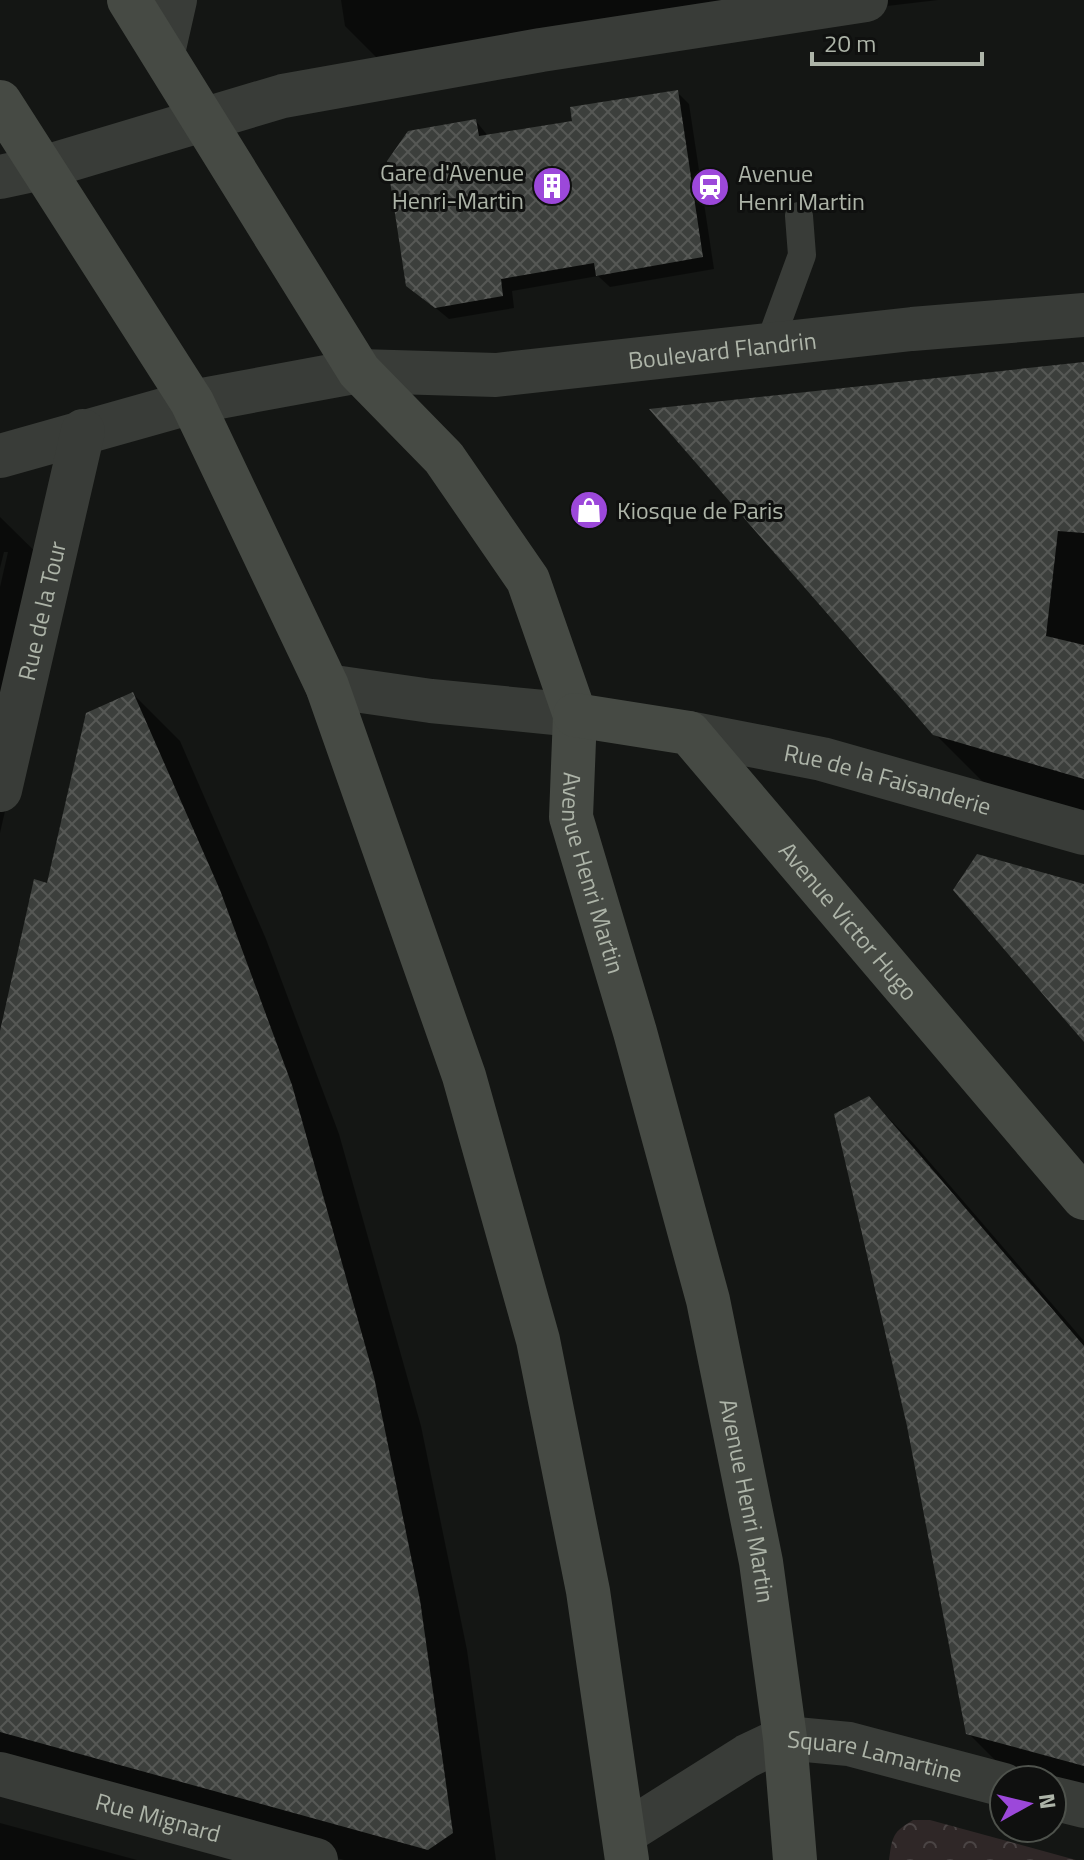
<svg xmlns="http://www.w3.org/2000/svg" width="1084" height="1860" font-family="'Titillium Web',sans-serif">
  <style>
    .park { fill: url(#park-crowns) }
    .shadow { fill: #0007 }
    .building { fill: url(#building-cross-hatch) }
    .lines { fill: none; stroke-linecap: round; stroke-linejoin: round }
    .service { stroke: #393c38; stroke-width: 28 }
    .minor { stroke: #393c38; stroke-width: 44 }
    .tertiary { stroke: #393c38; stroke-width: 44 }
    .secondary { stroke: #464a44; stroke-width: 44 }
    .labels { text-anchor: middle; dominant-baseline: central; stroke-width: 6; stroke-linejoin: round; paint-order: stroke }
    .poi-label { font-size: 24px; fill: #adb4a8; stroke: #0f100f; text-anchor: start }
    .street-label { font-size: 24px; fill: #adb4a8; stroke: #0f100f }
  </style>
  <defs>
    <pattern id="park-crowns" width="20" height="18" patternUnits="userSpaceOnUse" patternTransform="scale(2)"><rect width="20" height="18" fill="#2f2727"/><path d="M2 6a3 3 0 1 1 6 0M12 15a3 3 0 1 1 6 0" fill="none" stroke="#4a4444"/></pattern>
    <pattern id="building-cross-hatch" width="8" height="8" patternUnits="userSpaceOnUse" patternTransform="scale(2)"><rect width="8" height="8" fill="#3c3f3c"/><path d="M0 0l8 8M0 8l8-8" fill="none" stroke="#565855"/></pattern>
  </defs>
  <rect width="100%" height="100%" fill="#141614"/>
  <!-- park -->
  <path class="park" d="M913 1820H930L1076 1860H889C892 1836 893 1832 913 1820Z"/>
  <!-- shadow -->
  <path class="shadow" d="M341 0H938L752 22 397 78 345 26Z
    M677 92 689 104 714 269 610 287 598 276 512 291 514 308 449 319 408 285 476 121 488 136 574 122Z
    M1084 364V813L986 785 935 734Z
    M0 517 59 575 0 833V587L8 552H4L0 568Z
    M133 694 180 741 266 939 339 1134 421 1426 467 1650 496 1860H344L0 1766V1038L49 886Z
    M869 1098 914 1144 1084 1341V1797L1052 1780 1013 1778 968 1733Z
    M0 1823 137 1860H0Z"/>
  <!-- building -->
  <path class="building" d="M678 90 703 257 596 276 594 263 501 279 503 296 435 308 406 286 387 161 408 131 476 119 479 136 572 121 570 107Z
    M1084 362V533L1058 531 1046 636 1084 645V779L933 735 649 409Z
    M133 692 220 890 292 1085 374 1377 420 1600 453 1833 428 1850 0 1732V1031L34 879 47 883 86 713Z
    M977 854 1084 884V1042L953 890Z
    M869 1096 1084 1346V1766L966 1734 907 1426 834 1114Z"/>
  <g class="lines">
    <!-- service -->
    <path class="service" d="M769 345 802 255 799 216"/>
    <!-- minor -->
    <g class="minor">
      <path d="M163 53 175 0"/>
      <path d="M327 686 431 701 575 715"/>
      <path id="s1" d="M689 733 822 759 1084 833"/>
      <path id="s2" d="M0 1774 316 1860"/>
      <path d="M1052 1798 1084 1806"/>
      <path id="s3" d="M625 1833 747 1756 785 1738 849 1744 1004 1785"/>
    </g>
    <!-- tertiary -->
    <g class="tertiary">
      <path d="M0 177 42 168 283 96 541 50 866 0"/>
      <path id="s4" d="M0 456 192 402 359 371 496 375 912 329 1084 315"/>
      <path id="s5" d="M0 790 83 431"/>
    </g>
    <!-- secondary -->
    <g class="secondary">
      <path id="s6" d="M129 0 359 371 444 458 528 580 575 715 571 817 635 1032 708 1300 761 1562 785 1738 795 1860"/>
      <path d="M0 102 192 402 327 686 464 1076 538 1340 588 1591 627 1860"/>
      <path id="s7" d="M575 715 689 733 1084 1198"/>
    </g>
  </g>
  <!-- icons -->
  <defs>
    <symbol id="building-disc" viewBox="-11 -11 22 22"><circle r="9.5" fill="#9c48da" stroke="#0f100f"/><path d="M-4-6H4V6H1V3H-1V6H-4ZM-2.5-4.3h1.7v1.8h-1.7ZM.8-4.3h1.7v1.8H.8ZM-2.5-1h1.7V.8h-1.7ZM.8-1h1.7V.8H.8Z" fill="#fff"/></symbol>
    <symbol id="station-disc" viewBox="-11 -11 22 22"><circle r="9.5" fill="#9c48da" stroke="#0f100f"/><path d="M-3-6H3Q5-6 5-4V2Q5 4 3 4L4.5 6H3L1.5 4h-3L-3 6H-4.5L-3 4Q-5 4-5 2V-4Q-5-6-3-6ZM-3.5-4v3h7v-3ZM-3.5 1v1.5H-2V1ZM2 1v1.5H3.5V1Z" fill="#fff"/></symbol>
    <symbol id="shop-disc" viewBox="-11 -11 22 22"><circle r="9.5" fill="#9c48da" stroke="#0f100f"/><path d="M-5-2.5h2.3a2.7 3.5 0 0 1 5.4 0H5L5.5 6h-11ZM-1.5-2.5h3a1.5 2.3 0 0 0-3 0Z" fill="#fff"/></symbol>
  </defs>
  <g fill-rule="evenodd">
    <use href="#building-disc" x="530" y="164" width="44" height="44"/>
    <use href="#station-disc" x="688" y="165" width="44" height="44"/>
    <use href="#shop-disc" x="567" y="488" width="44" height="44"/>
  </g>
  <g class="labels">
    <!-- poi labels -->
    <g class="poi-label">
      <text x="524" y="172" text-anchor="end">Gare d'Avenue<tspan x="524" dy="28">Henri-Martin</tspan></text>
      <text x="738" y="173">Avenue<tspan x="738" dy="28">Henri Martin</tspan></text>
      <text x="617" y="510">Kiosque de Paris</text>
    </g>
    <!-- street labels -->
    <g class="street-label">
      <text stroke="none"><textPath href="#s4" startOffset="734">Boulevard Flandrin</textPath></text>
      <text stroke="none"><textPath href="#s5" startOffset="184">Rue de la Tour</textPath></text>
      <text stroke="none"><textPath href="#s1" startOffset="204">Rue de la Faisanderie</textPath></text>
      <text stroke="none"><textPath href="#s6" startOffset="1010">Avenue Henri Martin</textPath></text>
      <text stroke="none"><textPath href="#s7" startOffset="362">Avenue Victor Hugo</textPath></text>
      <text stroke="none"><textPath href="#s6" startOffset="1658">Avenue Henri Martin</textPath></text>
      <text stroke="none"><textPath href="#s3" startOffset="278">Square Lamartine</textPath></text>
      <text stroke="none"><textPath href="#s2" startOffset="164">Rue Mignard</textPath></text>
    </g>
  </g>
  <!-- north arrow -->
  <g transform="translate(1028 1804) rotate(82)"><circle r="38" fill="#0f100f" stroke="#4e524c" stroke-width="2"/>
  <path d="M0-6L14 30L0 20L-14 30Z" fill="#9c48da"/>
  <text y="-12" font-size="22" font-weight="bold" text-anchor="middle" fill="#adb4a8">N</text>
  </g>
  <!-- scale -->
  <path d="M812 52v12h170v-12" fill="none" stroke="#adb4a8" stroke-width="4"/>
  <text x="824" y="52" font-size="24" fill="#adb4a8" stroke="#0f100f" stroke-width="6" paint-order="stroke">20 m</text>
</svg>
